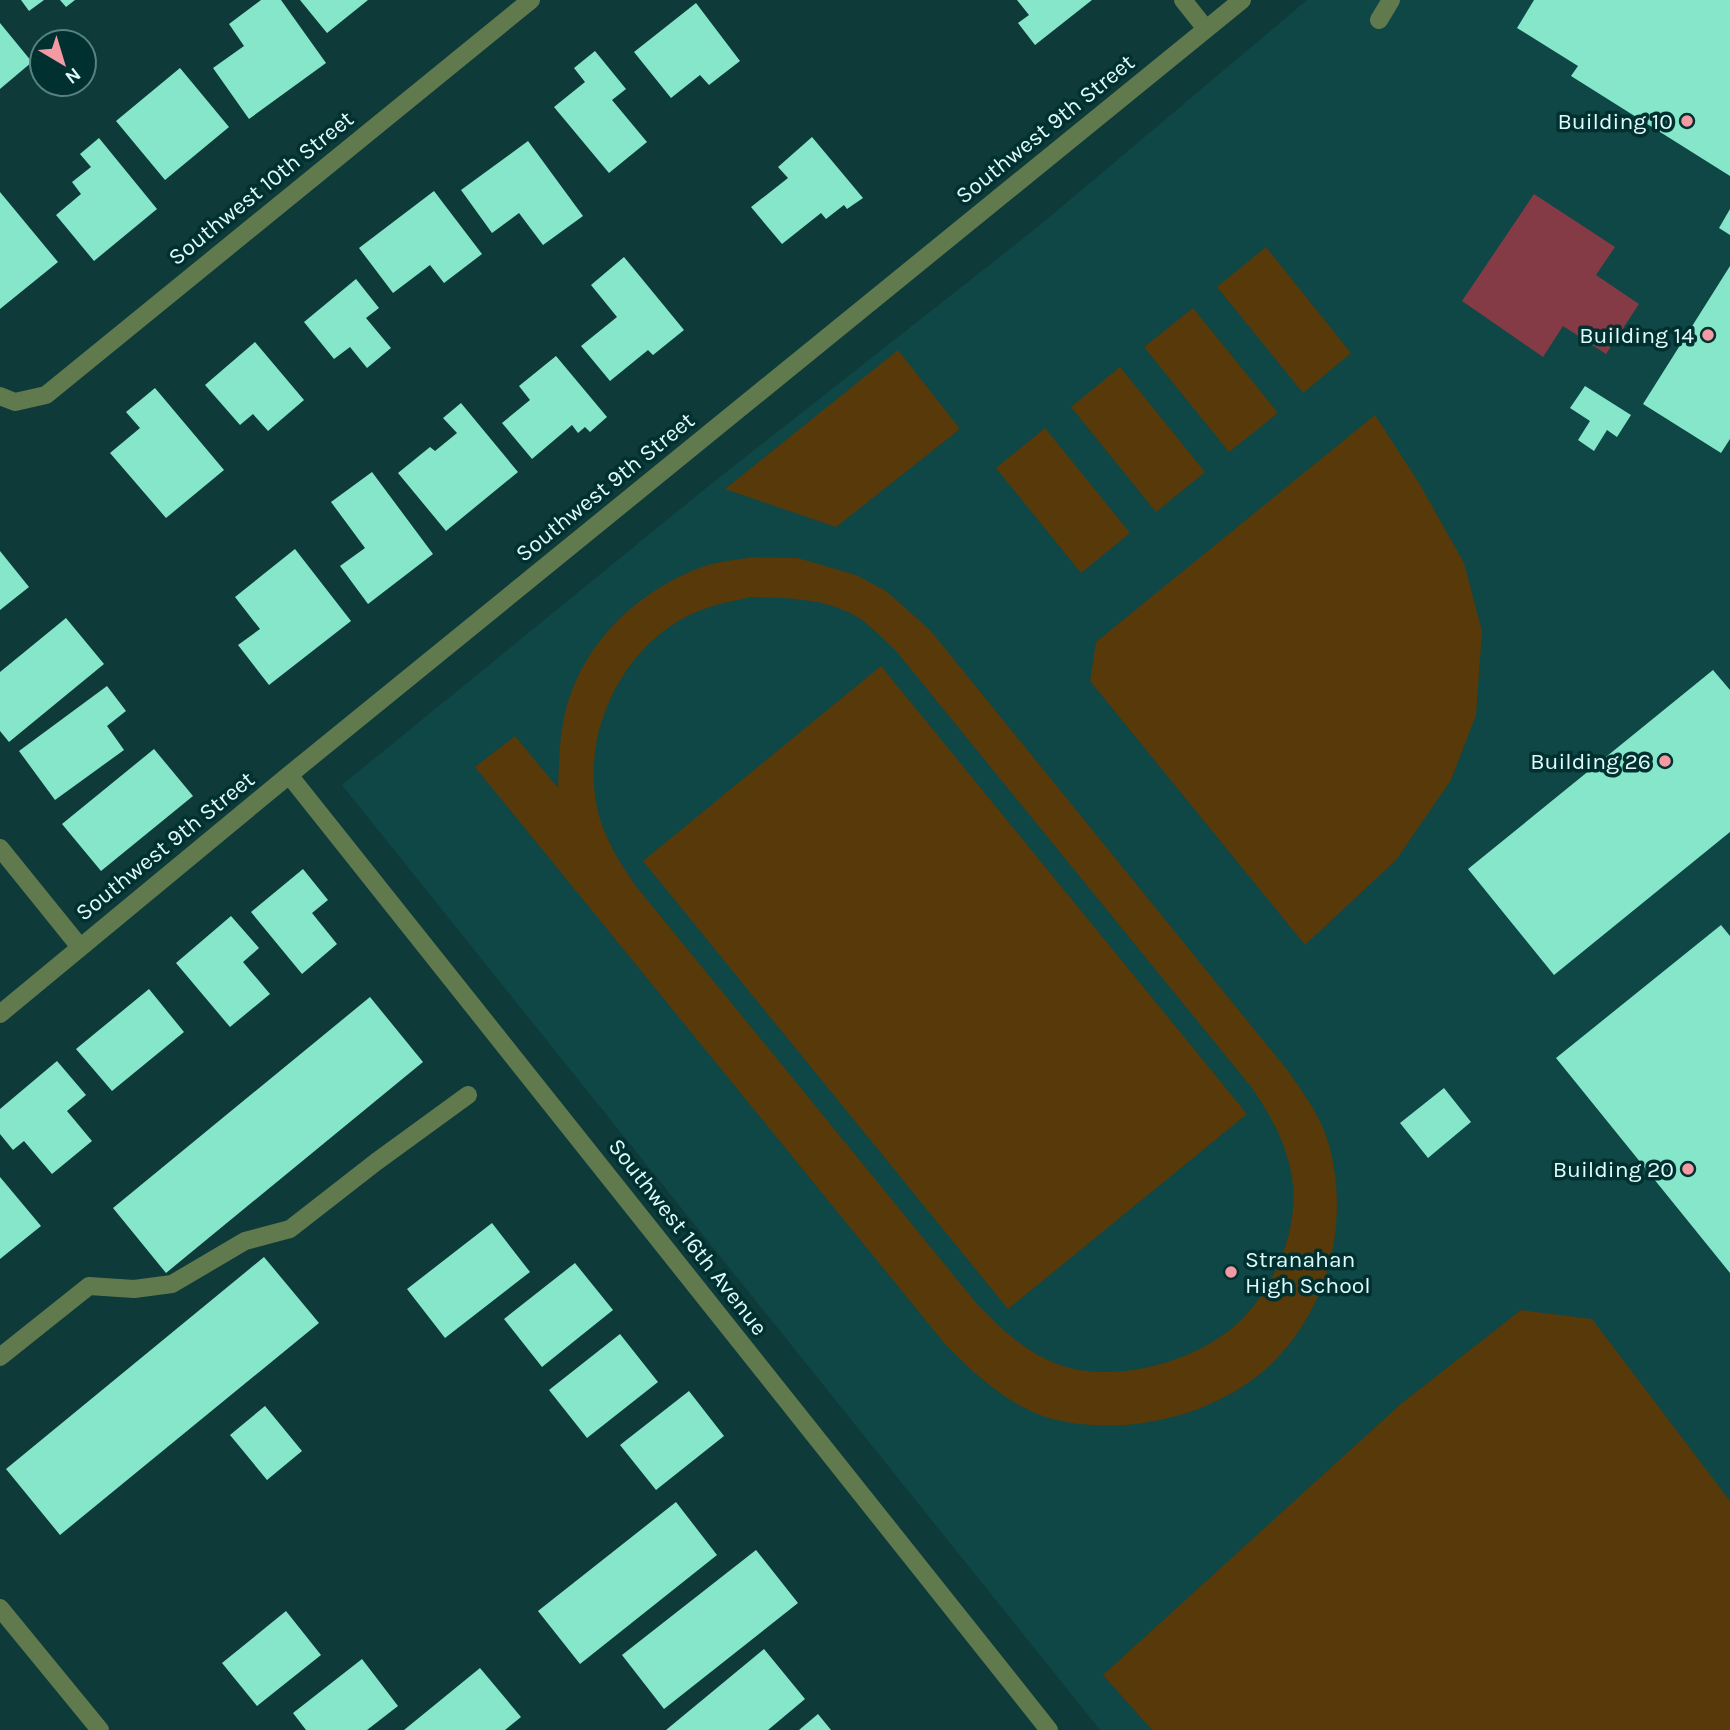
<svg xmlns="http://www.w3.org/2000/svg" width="1730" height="1730" font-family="Karla,sans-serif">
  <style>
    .built { fill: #0e4746 }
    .green { fill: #57390a; fill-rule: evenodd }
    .water { fill: #843b45 }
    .building { fill: #85e6ca }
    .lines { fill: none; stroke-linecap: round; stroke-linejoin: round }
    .lane { stroke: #607a4e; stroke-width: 18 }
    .street { stroke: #607a4e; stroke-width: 18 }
    .poi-dot { fill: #f49aa3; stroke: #013030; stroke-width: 2.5 }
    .labels { text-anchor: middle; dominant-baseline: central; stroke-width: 7; stroke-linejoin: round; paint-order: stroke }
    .poi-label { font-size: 23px; fill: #dffbfa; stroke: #013030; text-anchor: end }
    .street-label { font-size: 23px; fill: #dffbfa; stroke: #013030 }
  </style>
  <rect width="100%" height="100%" fill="#0e3b3a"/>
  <!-- built -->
  <path class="built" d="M1307 0H1730V1730H1100L342 785 706 488 1039 226Z"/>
  <!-- green -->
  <path class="green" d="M1266 247 1351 353 1303 393 1217 287Z
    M1193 308 1278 413 1229 452 1144 347Z
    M898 350 960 429 836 527 725 489Z
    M1120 367 1205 472 1156 512 1071 407Z
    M1375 415 1419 483 1464 563 1482 631 1476 715 1451 780 1396 860 1305 945 1090 681 1096 642Z
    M1045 428 1130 533 1081 573 996 468Z
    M753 557 798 558 856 575 886 591 930 630 1288 1071C1304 1094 1322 1118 1329 1145 1349 1219 1331 1301 1278 1357 1224 1415 1127 1438 1052 1419 1010 1407 974 1374 945 1344L475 767 515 736 558 788C559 764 559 741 564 718 579 646 637 590 705 566 720 561 737 560 753 557ZM751 597C787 598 827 598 859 618 872 627 884 640 896 651L1252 1088C1272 1118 1289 1147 1293 1185 1297 1231 1276 1283 1245 1316 1204 1360 1120 1384 1063 1366 1028 1355 1001 1329 977 1304L635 885C622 866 610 847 602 825 576 750 613 659 680 620 702 607 727 602 751 597Z
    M881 666 1247 1114 1008 1309 643 861Z
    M1521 1310 1592 1319 1730 1501V1730H1152L1103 1675 1402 1403Z"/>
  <!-- water -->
  <path class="water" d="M1534 194 1615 247 1596 275 1639 304 1606 354 1563 326 1543 357 1462 301Z"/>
  <!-- building -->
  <path class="building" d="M21 0H44L29 11Z
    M60 0H75L66 7Z
    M261 0H281L326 63 249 119 213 68 244 46 229 24Z
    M300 0H368L327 33Z
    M1017 0H1092L1035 45 1018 23 1029 15Z
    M1534 0H1730V176L1571 76 1578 66 1517 28Z
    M696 3 740 61 709 85 700 75 671 98 634 52Z
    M0 23 32 62 0 89Z
    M595 51 626 89 612 100 647 142 609 173 554 107 585 82 574 68Z
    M180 68 229 127 165 180 116 121Z
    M812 137 863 198 847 209 844 205 826 219 821 213 782 244 751 207 788 178 778 167Z
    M99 138 157 209 94 261 56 215 81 194 72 182 91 167 80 154Z
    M528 141 583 216 543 245 519 213 492 233 461 190Z
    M434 191 482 254 444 283 430 265 393 293 359 248Z
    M0 192 58 262 0 309Z
    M1730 209V235L1719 228Z
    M624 257 684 330 653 355 648 350 610 381 581 346 617 317 591 285Z
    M1730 266V439L1721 453 1643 404Z
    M356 279 379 308 366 318 391 348 367 368 350 347 334 359 304 322Z
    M255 342 304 400 268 431 253 414 240 425 205 385Z
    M556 356 607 417 590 432 585 427 578 433 572 425 532 459 502 423 530 400 519 386Z
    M1585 386 1631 415 1617 437 1607 430 1594 451 1578 440 1590 421 1570 408Z
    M155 388 224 470 166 518 110 453 140 428 126 412Z
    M461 403 518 472 446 531 398 473 430 447 435 451 457 433 443 418Z
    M372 472 433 554 368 604 340 566 365 548 331 502Z
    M295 549 351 621 269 685 238 645 260 629 235 597Z
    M0 551 29 587 0 610Z
    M66 618 104 664 9 742 0 731V672Z
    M1713 670 1730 690V832L1554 975 1468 869Z
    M107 686 126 711 107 726 124 750 55 800 19 751Z
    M154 749 193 796 101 871 62 824Z
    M303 869 328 900 312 913 337 944 302 974 251 912Z
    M231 916 259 948 243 962 270 994 230 1027 176 963Z
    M1721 925 1730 936V1273L1556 1058Z
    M149 989 184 1032 112 1091 76 1049Z
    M370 997 423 1062 166 1273 113 1208Z
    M57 1061 86 1095 67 1111 92 1141 52 1174 24 1141 13 1150 0 1134V1109Z
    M1444 1088 1471 1122 1428 1158 1400 1123Z
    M0 1177 41 1226 0 1259Z
    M492 1223 530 1272 445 1338 407 1289Z
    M264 1257 319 1323 60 1535 6 1469Z
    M575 1263 613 1310 542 1367 504 1319Z
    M620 1334 658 1382 587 1438 549 1390Z
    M689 1391 724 1436 656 1490 620 1445Z
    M265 1406 302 1451 267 1480 230 1435Z
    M676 1502 717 1555 580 1664 538 1611Z
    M756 1550 798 1603 664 1709 622 1655Z
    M286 1611 321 1655 257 1706 222 1663Z
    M764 1649 805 1699 768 1730H666Z
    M362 1659 398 1706 367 1730H306L293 1713Z
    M480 1668 521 1717 505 1730H404Z
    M818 1714 831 1730H799Z"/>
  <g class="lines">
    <!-- lane -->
    <path class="lane" d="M1379 20 1391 0
      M0 1357 89 1286 134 1289 172 1284 245 1241 290 1229 376 1162 468 1095"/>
    <!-- street -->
    <path class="street" d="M1183 0 1206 29
      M0 396 15 402 46 395 531 0
      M289 775 1049 1730
      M0 848 80 947
      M0 1014 289 775 1242 0
      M0 1608 100 1730"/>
  </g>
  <!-- markers -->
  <g class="poi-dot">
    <circle cx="1687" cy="121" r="7"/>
    <circle cx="1708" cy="335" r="7"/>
    <circle cx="1665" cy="761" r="7"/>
    <circle cx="1688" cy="1169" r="7"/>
    <circle cx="1231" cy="1272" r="7"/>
  </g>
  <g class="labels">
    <!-- poi labels -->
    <g class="poi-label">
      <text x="1673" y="121">Building 10</text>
      <text x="1694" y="335">Building 14</text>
      <text x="1651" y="761">Building 26</text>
      <text x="1674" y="1169">Building 20</text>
      <text x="1245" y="1259" text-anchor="start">Stranahan<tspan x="1245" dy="26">High School</tspan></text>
    </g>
    <!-- street labels -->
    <g class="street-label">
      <text transform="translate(1045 129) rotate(-39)">Southwest 9th Street</text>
      <text transform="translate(261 188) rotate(-39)">Southwest 10th Street</text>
      <text transform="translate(605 487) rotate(-39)">Southwest 9th Street</text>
      <text transform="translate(165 846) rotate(-39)">Southwest 9th Street</text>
      <text transform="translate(688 1237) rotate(52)">Southwest 16th Avenue</text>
    </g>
  </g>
  <!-- north arrow -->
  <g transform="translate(63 63) rotate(142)"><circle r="33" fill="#013030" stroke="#5a8181" stroke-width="2"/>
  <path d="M0-5L12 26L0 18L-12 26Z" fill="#f49aa3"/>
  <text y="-10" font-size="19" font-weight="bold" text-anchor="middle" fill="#dffbfa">N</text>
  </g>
</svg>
